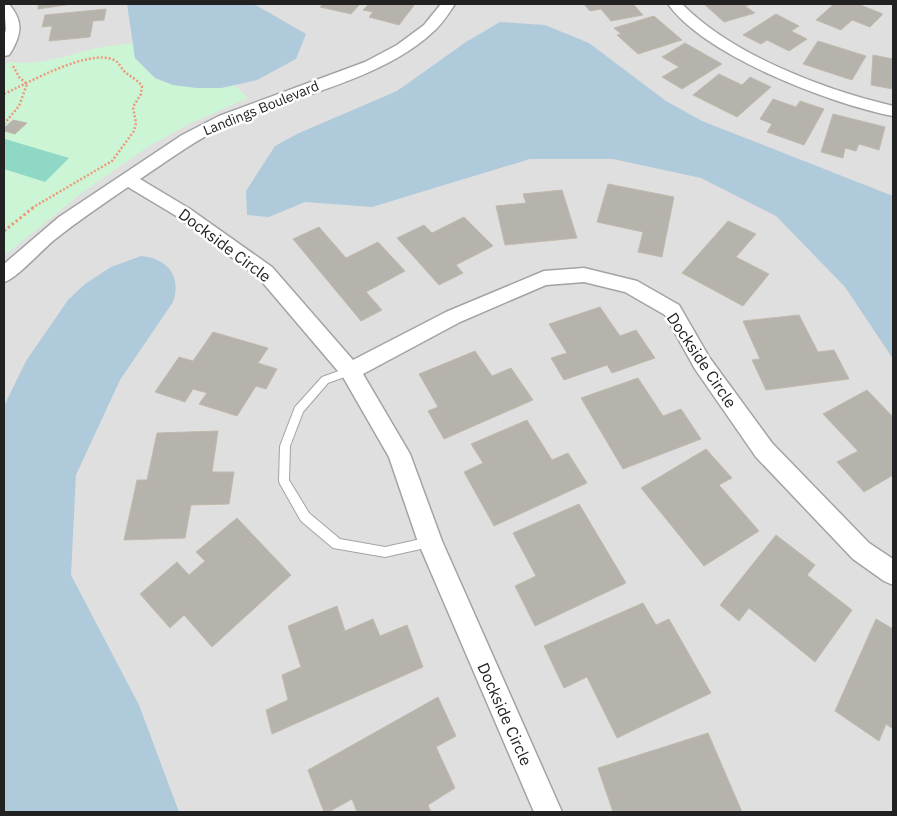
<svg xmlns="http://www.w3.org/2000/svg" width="897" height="816" font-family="'IBM Plex Sans',sans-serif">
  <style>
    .residential { fill: #e0dfdf }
    .park { fill: #ccf5d5 }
    .pitch { fill: #90d8c6 }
    .water { fill: #afcada }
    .building { fill: #b6b2ac; stroke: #c2b9ad }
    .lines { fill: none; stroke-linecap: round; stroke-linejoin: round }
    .service-casing { stroke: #a3a3a3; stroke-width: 2 }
    .minor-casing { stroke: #a3a3a3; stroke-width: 3 }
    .path-far1 { stroke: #ee997e; stroke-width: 2.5; stroke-dasharray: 2 2; stroke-linecap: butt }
    .path { stroke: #ee997e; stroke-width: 3; stroke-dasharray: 2.5 2.5; stroke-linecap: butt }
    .service { fill: #fff; fill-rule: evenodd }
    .minor { fill: #fff; fill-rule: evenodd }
    .labels { text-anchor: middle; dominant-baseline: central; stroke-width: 5; stroke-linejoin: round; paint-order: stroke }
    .far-street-label { font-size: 14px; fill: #222; stroke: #fff }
    .street-label { font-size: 16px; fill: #222; stroke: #fff }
  </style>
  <rect width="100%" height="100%" fill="#f1f0ea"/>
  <!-- residential -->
  <path class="residential" d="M4 4H893V812H4Z"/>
  <!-- park -->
  <path class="park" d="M133 43 135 59 221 88 235 85 248 98 191 123 149 146 83 192 4 256V66L8 62C38 66 69 55 97 48 109 46 121 44 133 43Z"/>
  <!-- pitch -->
  <path class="pitch" d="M5 139 69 158 45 182 4 169Z"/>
  <!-- water -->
  <path class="water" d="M127 4H254L306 34 296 59 257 80 235 85 221 88H196L173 85 155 78 135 58Z
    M500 22 545 25 589 43 666 101 702 121 893 196V359L845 287 776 216 701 178 613 159H530L372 207 305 202 269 217 247 215 246 191 275 146 299 133 397 91 466 42Z
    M141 256C167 258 182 276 173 302L120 380 76 475 71 575 139 705 179 812H4V406L26 361 68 300 85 284 111 267Z"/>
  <!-- building -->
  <path class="building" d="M38 4H72L38 9Z
    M323 4H360L351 14 320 7Z
    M369 4H415L399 25 369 17 373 12 363 10Z
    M584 4H633L643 15 611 21 601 9 590 11Z
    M704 4H752L745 6 755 13 724 22Z
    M834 4H858L883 14 870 27 852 20 841 30 816 20Z
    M106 9 104 20 93 21 90 37 49 41 52 26 42 27 45 15Z
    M776 14 799 26 791 31 807 39 789 51 767 40 761 44 743 35Z
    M654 16 682 40 638 54 617 35 621 34 614 28Z
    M818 41 866 56 852 80 803 64Z
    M685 43 722 64 682 89 662 77 679 67 662 57Z
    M873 55 893 59V89L871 85Z
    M719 74 742 85 750 77 771 87 737 117 693 95Z
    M773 99 796 107 800 101 824 109 804 145 767 132 772 124 760 119Z
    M833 114 885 127 879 150 859 144 856 151 845 148 843 158 821 152Z
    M13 120 27 123 15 134 4 131V128Z
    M608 184 674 197 662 257 638 252 643 232 597 222Z
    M562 190 577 238 505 245 496 206 526 203 523 194Z
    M464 217 493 246 456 265 463 273 439 285 397 238 424 225 432 233Z
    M728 221 756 234 736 257 769 274 743 306 682 273Z
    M319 227 346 258 378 242 405 271 366 292 382 310 361 321 293 239Z
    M600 307 620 336 636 330 655 358 612 373 607 365 564 380 551 358 567 353 549 324Z
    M799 315 818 352 834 350 849 379 766 390 752 360 760 359 743 321Z
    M213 332 268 348 258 363 277 369 266 389 256 386 237 416 199 404 207 393 193 389 185 402 155 392 179 357 193 361Z
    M475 351 492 376 511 368 533 400 444 439 428 411 438 407 419 374Z
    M638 378 663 416 681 409 701 439 623 469 581 398Z
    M867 390 893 417V475L864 492 837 462 858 451 823 414Z
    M527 420 552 460 568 453 587 483 494 526 464 472 483 463 471 444Z
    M218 431 212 472H234L229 504 191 505 185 538 124 540 137 480H147L157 433Z
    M706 449 732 478 719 485 759 531 704 566 641 488Z
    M579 504 626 583 535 626 515 586 536 576 513 533Z
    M237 518 291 575 212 647 184 615 170 628 140 594 177 562 189 575 205 561 196 552Z
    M776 535 815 565 807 575 852 610 815 662 749 608 739 621 720 605Z
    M643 603 656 625 669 619 711 693 617 738 587 677 564 688 544 646Z
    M337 606 345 631 373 619 380 636 407 625 423 667 272 734 266 710 288 700 282 675 301 667 288 626Z
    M876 619 893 629V729L886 724 879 741 835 711Z
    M438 697 456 736 436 747 455 788 428 805 431 812H357L352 799 329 812H324L308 770Z
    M708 733 742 812H613L598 768Z"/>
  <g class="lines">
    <defs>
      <path id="service" d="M350 367 353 368 355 371 353 374 328 383 303 412 290 446 289 480 309 513 340 539 385 547 430 537 434 538 436 542 434 546 385 557 333 548 301 521 280 484 279 481 280 446 295 407 322 377Z"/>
      <path id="minor" d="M4 4H9C23 21 22 33 11 52L9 55 4 56V38L6 29Z
        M441 4H455C449 13 442 24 434 31 384 79 294 96 231 123 198 138 170 159 140 179L190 209 272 267 353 360 446 312 544 271 584 268 637 281 679 305 709 357 772 443 869 543 893 559V585L884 581 853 559 756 457 695 369 665 315 625 292 584 282 546 285 460 322 363 374 410 454 442 541 562 812H534L418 542 389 457 343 377 258 277 178 217 128 187C103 204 78 221 54 240 42 250 16 279 4 282V264L59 217 182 135 219 116 365 62 397 45 424 25Z
        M668 4H682C732 55 824 90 893 106V116C831 104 705 56 668 4Z"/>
    </defs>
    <!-- service casing -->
    <use href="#service" class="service-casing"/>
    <!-- minor casing -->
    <use href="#minor" class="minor-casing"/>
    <!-- path-far1 -->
    <path class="path-far1" d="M4 94C28 83 89 48 114 60 119 62 121 68 124 71 130 77 137 79 142 86L141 94 133 107 136 123 134 131 112 161 32 208
      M4 124 19 106 27 84 19 77 12 64"/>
    <!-- path -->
    <path class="path" d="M4 231 34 207"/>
    <!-- service -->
    <use href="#service" class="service"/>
    <!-- minor -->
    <use href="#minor" class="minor"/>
  </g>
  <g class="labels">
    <!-- far-street labels -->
    <g class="far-street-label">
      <text transform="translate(261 108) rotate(-22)">Landings Boulevard</text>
    </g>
    <!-- street labels -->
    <g class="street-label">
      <text transform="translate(225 245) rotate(37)">Dockside Circle</text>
      <text transform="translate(702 360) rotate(56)">Dockside Circle</text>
      <text transform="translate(505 714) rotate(66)">Dockside Circle</text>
    </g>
  </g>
  <!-- border -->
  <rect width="897" height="816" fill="none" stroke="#222222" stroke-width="10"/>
</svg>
